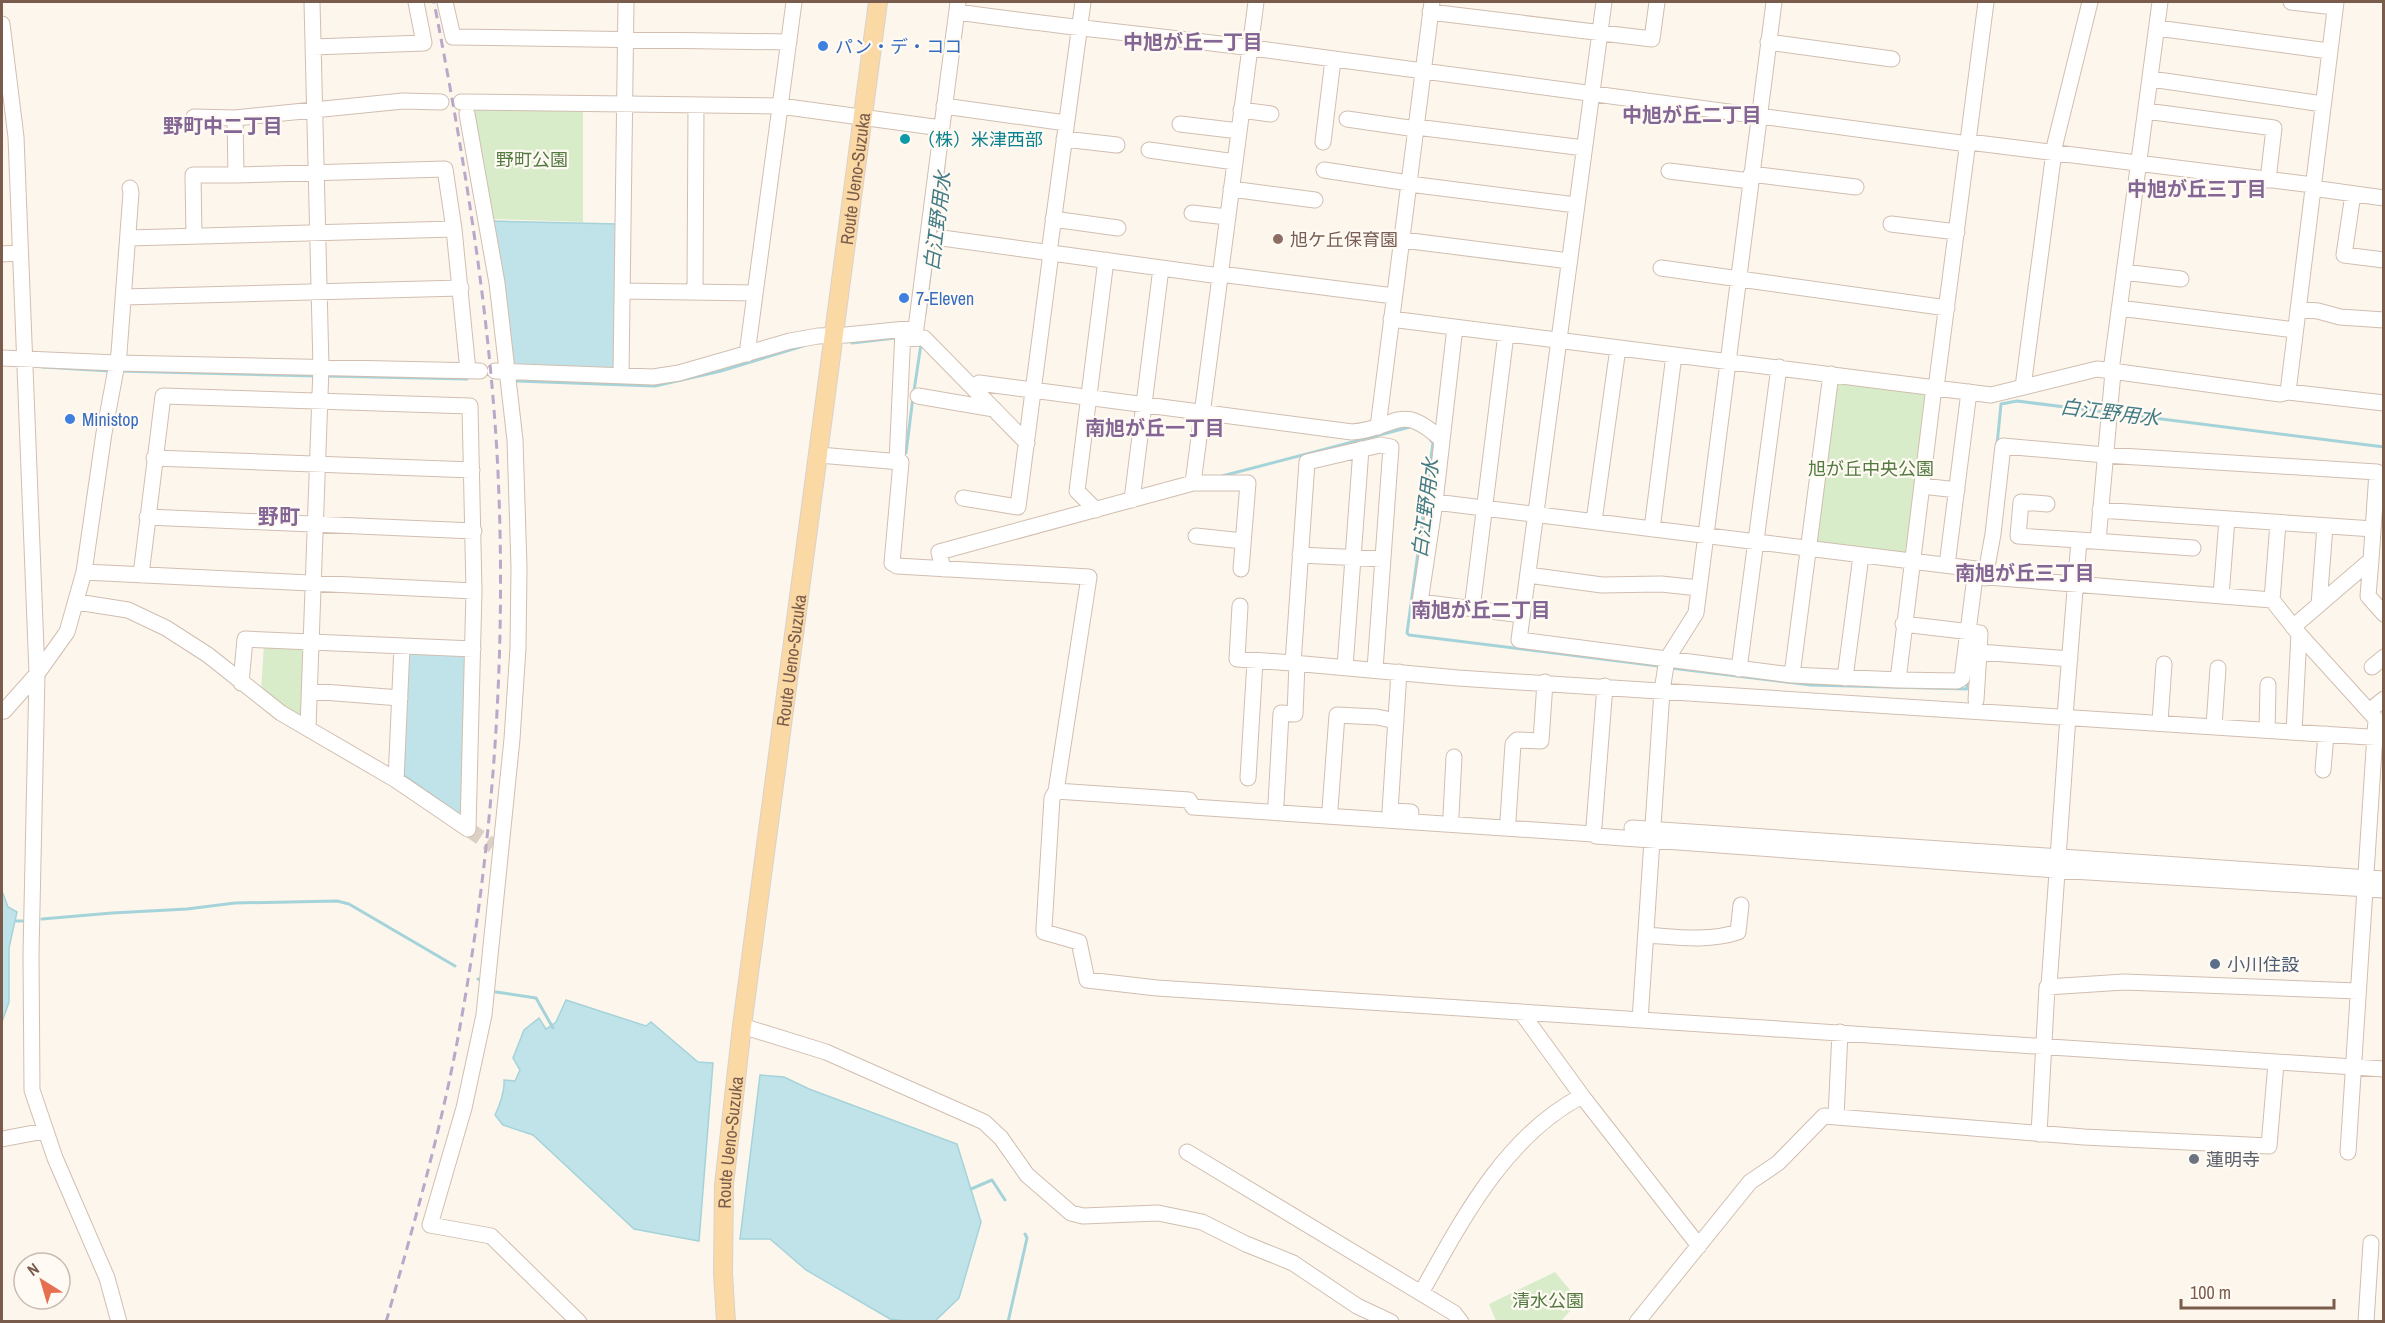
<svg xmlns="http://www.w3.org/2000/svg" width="2385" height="1323" font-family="'Archivo Narrow','Noto Sans JP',sans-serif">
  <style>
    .green { fill: #d8ecc9 }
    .water { fill: #bfe3e8; stroke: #a5d3da; stroke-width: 1.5 }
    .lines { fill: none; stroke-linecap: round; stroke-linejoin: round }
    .stream { stroke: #a5d3da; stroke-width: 3 }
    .minor-tunnel { stroke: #dcd0c4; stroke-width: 15; stroke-dasharray: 15 8; stroke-linecap: butt }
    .minor-casing { stroke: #d1beb0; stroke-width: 17 }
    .major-casing { stroke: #dad1cd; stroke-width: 20 }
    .minor { stroke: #fff; stroke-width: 15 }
    .major { stroke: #fbd9a5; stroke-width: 18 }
    .rail { stroke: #b9a8c9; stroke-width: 3; stroke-dasharray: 9 6; stroke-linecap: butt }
    .shop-dot { fill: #3f7fe0; stroke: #fffaf3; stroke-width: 2 }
    .culture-dot { fill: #0f9aa8; stroke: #fffaf3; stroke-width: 2 }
    .education-dot { fill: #8d6e63; stroke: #fffaf3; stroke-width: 2 }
    .service-dot { fill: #5c6f8a; stroke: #fffaf3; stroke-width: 2 }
    .worship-dot { fill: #6b7280; stroke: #fffaf3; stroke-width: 2 }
    .labels { text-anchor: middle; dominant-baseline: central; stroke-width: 4.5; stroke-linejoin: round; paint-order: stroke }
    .shop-label { font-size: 18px; fill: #366cbe; stroke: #fffaf3; text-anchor: start }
    .culture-label { font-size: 18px; fill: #0d838f; stroke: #fffaf3; text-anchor: start }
    .park-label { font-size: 18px; fill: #537a41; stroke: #fffaf3 }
    .street-label { font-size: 18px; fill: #7a5c4d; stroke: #fffaf3 }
    .education-label { font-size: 18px; fill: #785e54; stroke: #fffaf3; text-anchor: start }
    .service-label { font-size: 18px; fill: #4e5e75; stroke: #fffaf3; text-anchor: start }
    .worship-label { font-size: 18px; fill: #5b616d; stroke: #fffaf3; text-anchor: start }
    .neighbourhood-label { font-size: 20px; font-weight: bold; fill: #846695; stroke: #fffaf3 }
    .water-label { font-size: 20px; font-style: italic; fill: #437c86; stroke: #fffaf3 }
    .quarter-label { font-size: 21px; font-weight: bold; fill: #846695; stroke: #fffaf3 }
  </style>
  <rect width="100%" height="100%" fill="#fdf6ec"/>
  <!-- green -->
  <path class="green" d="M583 108V222L491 219 470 109Z
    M1840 379 1927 390 1909 554 1816 546 1834 383Z
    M264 644 306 649 303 714 299 719 261 691Z
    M1555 1272 1579 1301 1561 1321H1496L1489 1304Z"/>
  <!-- water -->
  <path class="water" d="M490 221 617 224V366L613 369 511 365Z
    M408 653 466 655 464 817 404 775Z
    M2 891 8 907 17 912 9 948V1002L2 1022Z
    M566 1000 646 1026 651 1022 698 1062 713 1063 699 1241 634 1229 533 1135 503 1125 495 1115C500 1105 505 1090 504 1080L515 1081 520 1070 513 1058 524 1030 539 1018 546 1029 556 1022Z
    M760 1075 784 1077 809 1089 957 1144 981 1222 959 1298 935 1321H905L890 1319 806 1270 770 1239H740Z"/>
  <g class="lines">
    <!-- stream -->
    <path class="stream" d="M925 314 944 166
      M852 343 895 338
      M42 367 110 371
      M119 371 316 376
      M326 376 467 379
      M517 381 655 386 721 371 803 346
      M914 391 921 344
      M2114 413 2384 447
      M1430 439 1433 443 1407 633 1409 635 1658 666
      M1997 445 2001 404 2017 401 2105 412
      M906 453 913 397
      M1222 476 1410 427
      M1671 668 1811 685 1967 689V682
      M42 919 112 913 187 909 235 903 337 901 349 904 455 966
      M16 921H23
      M478 979 480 980
      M496 992 536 998 553 1028
      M971 1189 992 1180 1005 1200
      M1008 1322 1027 1238 1025 1234"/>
    <!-- minor-tunnel -->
    <path class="minor-tunnel" d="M468 829 493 846"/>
    <defs>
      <path id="minor" d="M445 2 453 37 789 42
        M1604 2 1519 640 1792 675 1898 680 1934 387
        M2291 2 2335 7
        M957 12C1055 26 1153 35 1252 48 1491 80 1730 110 1968 144
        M1430 12 1652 39 1657 2
        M2 24 16 137 37 674 31 954 32 1090 55 1158 107 1278 119 1322
        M2157 28 2329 51
        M1768 42 1892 59
        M313 47 424 43 416 2
        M2151 79 2323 104
        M461 102 780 106 941 128
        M944 106 1066 123
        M1241 110 1271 114
        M2146 111 2274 128 2268 180
        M467 114 497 283 515 440 519 567 518 648 512 739 484 1015 464 1108 430 1225 491 1236 579 1322
        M194 117 235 118
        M1347 119 1416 129
        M1180 124 1239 131
        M1416 127 1584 148
        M1064 139 1117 145
        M1323 142 1333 60
        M1969 142 2313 185
        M1149 150 1235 162
        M1324 170 1409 183
        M1669 171 1750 181
        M1751 174 1856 187
        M1409 184 1576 205
        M2312 188 2384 198
        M1231 189 1315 200
        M2353 194 2344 255 2384 260
        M1192 213 1227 217
        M1053 219 1118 228
        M1891 224 1957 232
        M454 229 468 371
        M194 236 193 175H236
        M128 238 454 229 445 169 236 175 235 118 403 101 441 102
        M942 238 1220 276
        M1403 240 1569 261
        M1049 253 1083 2
        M2 254 20 253
        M1661 268 1947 308
        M2124 272 2181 279
        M1220 274 1394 296
        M623 291 755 293
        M695 292 696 105
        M123 297 461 288
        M2119 308 2295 330
        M2298 309 2318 311 2340 317 2384 320
        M1391 319 1991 395 2097 369 2280 394 2288 392 2384 403
        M1455 327 1435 502 1420 602 1522 615
        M903 339 924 338 1027 443
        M747 354 794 2
        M2 358 117 363 480 371
        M495 371 653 377 679 373 790 341 818 336 846 335 916 328 958 2
        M2111 371 2160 2
        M621 376 626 2
        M973 387 979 383 1352 432C1399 428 1399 401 1442 440
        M2023 387 2055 144 2090 2
        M1936 388 1986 2
        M2288 392 2336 2
        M918 396 994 409
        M1378 427 1432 2
        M819 455 901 462 892 563 897 566 1089 577 1056 791 1052 798 1044 928V932L1079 942 1087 980 1157 988 2384 1069
        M154 458 472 470
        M897 462 903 330
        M1193 483 1256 2
        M1922 486 1957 490
        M963 498 1018 507 1051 253
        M1132 500 1161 268
        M1435 502 1976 569 1962 678 1957 681 1898 680
        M2047 504 2021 502 2018 536 2079 540
        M1096 510 1077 491 1106 260
        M2100 510 2373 529
        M147 517 474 531
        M1594 521 1618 348
        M1652 529 1674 355
        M1196 536 1243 541
        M2098 541 2113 372
        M1300 555 1383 559
        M2371 560 2368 596 2384 614
        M1947 565 1969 392
        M943 569 939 552 1193 483H1248L1241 569
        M84 572 474 591
        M141 575 163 396 470 406 474 591 468 829
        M1528 575 1602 585 1661 584 1699 588
        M1975 576 2272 600 2299 634 2376 719 2348 1152
        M1985 578 1993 534 2003 446 2105 455 2377 472 2371 560 2293 627
        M2221 596 2227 519
        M2272 600 2278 523
        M77 602 128 610 166 628 208 655 281 713 396 780 468 829
        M2319 605 2325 526
        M1240 606 1237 659 1293 663
        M1472 609 1506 334
        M1903 624 1980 633 1979 652 2070 659
        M1345 667 1361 449
        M2372 667 2384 657
        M1375 669 1391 447 1380 445 1307 462 1293 663 1458 678 2384 738
        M1739 669 1779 367
        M1399 672 1390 811 1411 812
        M1792 675 1831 374
        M1845 678 1861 556
        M241 683 245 639 473 649
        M310 691 400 698
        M1976 700 1979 652
        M2 710 4 711 37 674 67 632 84 572 104 433 119 353 131 193 130 188
        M2369 711 2384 699
        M2065 716 2079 540 2193 548
        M2160 722 2164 664
        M2214 726 2218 668
        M308 728 321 367 312 2
        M2267 730 2268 685
        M2294 732 2299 634
        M2323 770 2326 734
        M1248 778 1255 661
        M396 780 402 646
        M1056 791 1189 800 1193 807 1593 834 1596 836 2056 870 2384 890
        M1276 804 1281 713 1295 714 1297 663
        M1330 809 1337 715 1377 717 1396 721
        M1451 815 1454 757
        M1508 820 1513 744 1517 740 1541 741 1545 682
        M1594 826 1605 686
        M1632 828 2384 879
        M1646 935C1676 937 1708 942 1738 932L1741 905
        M2049 986 2068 716
        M1521 1012 1582 1096 1699 1246
        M1640 1020 1662 691 1667 659 1696 613 1774 2
        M742 1026 826 1052 984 1122 1001 1138 1027 1175 1071 1213 1083 1216 1158 1213 1202 1222 1246 1244 1293 1263 1357 1306 1391 1322
        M1836 1117 1840 1032
        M2039 1134 2047 987 2124 982 2358 991
        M2 1139 44 1131
        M1187 1152 1454 1313 1461 1322
        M1421 1293C1462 1220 1505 1136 1582 1096
        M1637 1322 1750 1182 1778 1163 1824 1116 2084 1137 2269 1146 2276 1063
        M2366 1322 2371 1243"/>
      <g id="major">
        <path id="s1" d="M726 1322 723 1273 724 1185 742 1026 878 2"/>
      </g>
    </defs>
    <!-- minor casing -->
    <use href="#minor" class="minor-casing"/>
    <!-- major casing -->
    <use href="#major" class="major-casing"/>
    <!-- minor -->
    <use href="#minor" class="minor"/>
    <!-- major -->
    <use href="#major" class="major"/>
    <!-- rail -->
    <path class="rail" d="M386 1322C412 1231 438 1141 456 1048 493 854 508 652 497 453 488 301 463 152 434 2"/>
  </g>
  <!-- markers -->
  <g class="shop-dot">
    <circle cx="823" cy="46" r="6"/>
    <circle cx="904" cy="298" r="6"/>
    <circle cx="70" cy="419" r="6"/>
  </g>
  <circle class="culture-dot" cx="905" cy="139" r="6"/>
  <circle class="education-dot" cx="1278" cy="239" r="6"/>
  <circle class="service-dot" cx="2215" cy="964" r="6"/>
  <circle class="worship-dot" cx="2194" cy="1159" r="6"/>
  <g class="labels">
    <!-- shop labels -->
    <g class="shop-label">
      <text x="835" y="46">パン・デ・ココ</text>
      <text x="916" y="298">7-Eleven</text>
      <text x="82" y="419">Ministop</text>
    </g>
    <!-- culture labels -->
    <g class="culture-label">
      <text x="917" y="139">（株）米津西部</text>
    </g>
    <!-- park labels -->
    <g class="park-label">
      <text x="532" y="159">野町公園</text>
      <text x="1871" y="468">旭が丘中央公園</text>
      <text x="1548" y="1300">清水公園</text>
    </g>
    <!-- street labels -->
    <g class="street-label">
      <text stroke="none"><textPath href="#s1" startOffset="1152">Route Ueno-Suzuka</textPath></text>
      <text stroke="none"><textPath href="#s1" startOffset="666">Route Ueno-Suzuka</textPath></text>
      <text stroke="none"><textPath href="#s1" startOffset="180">Route Ueno-Suzuka</textPath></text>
    </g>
    <!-- education labels -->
    <g class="education-label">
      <text x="1290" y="239">旭ケ丘保育園</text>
    </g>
    <!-- service labels -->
    <g class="service-label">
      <text x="2227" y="964">小川住設</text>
    </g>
    <!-- worship labels -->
    <g class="worship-label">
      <text x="2206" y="1159">蓮明寺</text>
    </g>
    <!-- neighbourhood labels -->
    <g class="neighbourhood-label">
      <text x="1193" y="41">中旭が丘一丁目</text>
      <text x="1692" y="114">中旭が丘二丁目</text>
      <text x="223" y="125">野町中二丁目</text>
      <text x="2197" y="188">中旭が丘三丁目</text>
      <text x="1155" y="427">南旭が丘一丁目</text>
      <text x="2025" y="572">南旭が丘三丁目</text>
      <text x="1481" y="609">南旭が丘二丁目</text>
    </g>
    <!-- water labels -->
    <g class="water-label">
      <text transform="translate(937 221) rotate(-83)">白江野用水</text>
      <text transform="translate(2110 412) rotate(7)">白江野用水</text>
      <text transform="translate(1425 508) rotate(-83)">白江野用水</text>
    </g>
    <!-- quarter labels -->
    <g class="quarter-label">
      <text x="279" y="516">野町</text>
    </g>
  </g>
  <!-- border -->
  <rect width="2385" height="1323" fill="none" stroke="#7a5c4d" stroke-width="6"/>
  <!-- north arrow -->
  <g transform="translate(42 1281) rotate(323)"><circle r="28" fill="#fffaf3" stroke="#cabbb1" stroke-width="1.5"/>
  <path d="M0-4.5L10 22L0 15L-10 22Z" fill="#e76f51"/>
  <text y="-9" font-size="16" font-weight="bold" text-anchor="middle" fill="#7a5c4d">N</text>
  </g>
  <!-- scale -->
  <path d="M2181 1299v9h153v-9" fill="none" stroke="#7a5c4d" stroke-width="3"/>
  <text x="2190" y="1299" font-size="18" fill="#7a5c4d" stroke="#fffaf3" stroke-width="4.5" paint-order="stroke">100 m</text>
</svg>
